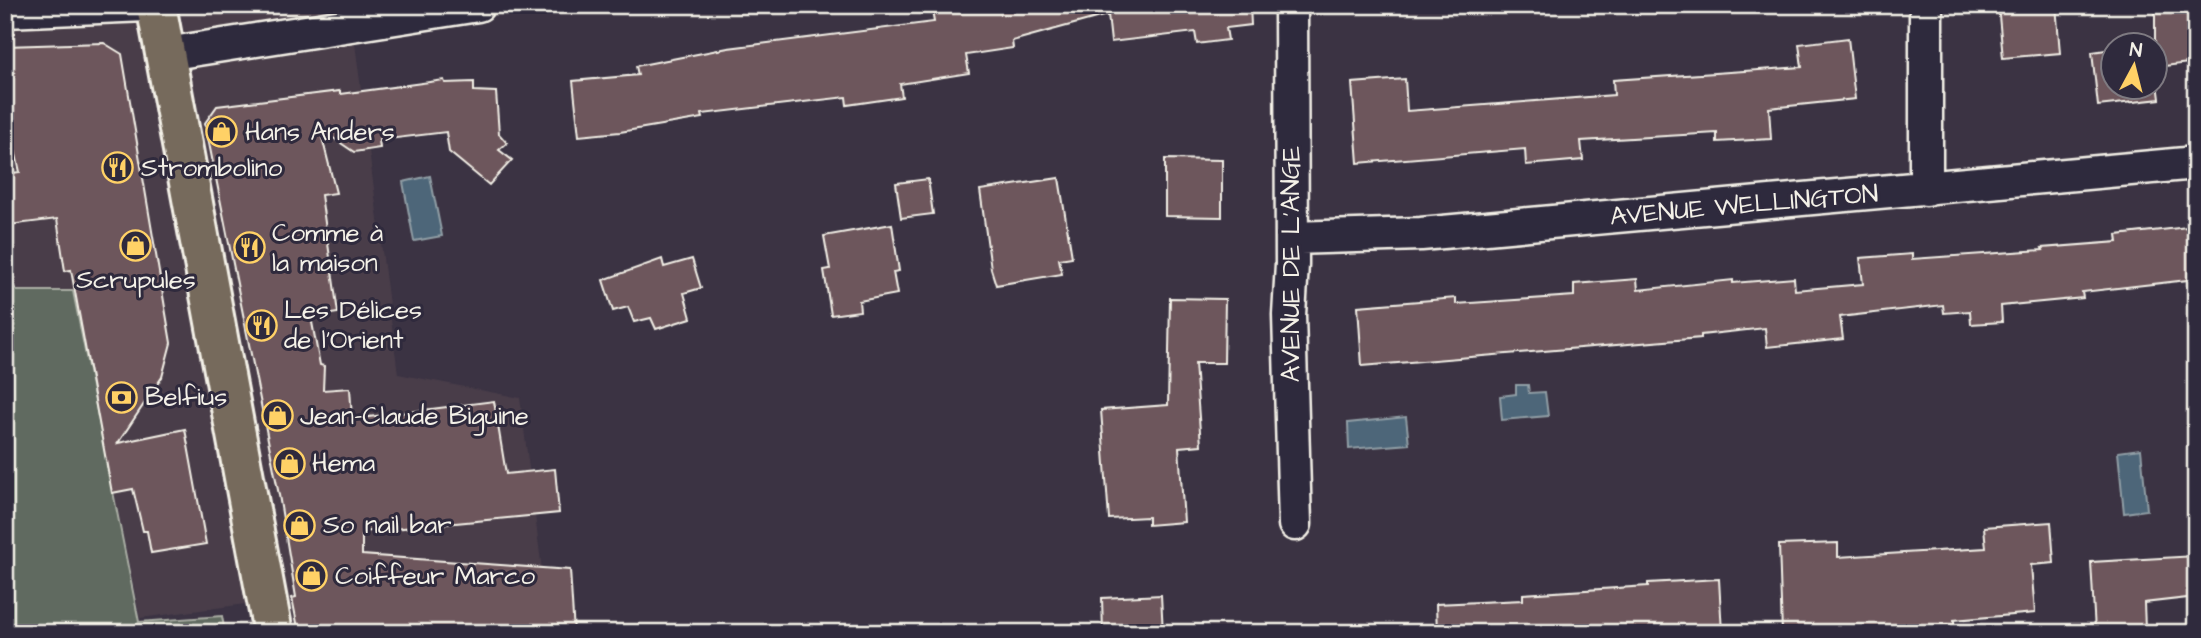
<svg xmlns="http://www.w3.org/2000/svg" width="2201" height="638" font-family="'Architects Daughter',sans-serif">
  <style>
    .built { fill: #4a3e4a }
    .green { fill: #606b60; stroke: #aaaea4; stroke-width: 2 }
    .water { fill: #4e6679; stroke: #909ea5; stroke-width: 2 }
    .building { fill: #6d565c; stroke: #f4f1e8; stroke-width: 2 }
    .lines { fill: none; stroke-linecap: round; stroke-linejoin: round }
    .street-casing { stroke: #f4f1e8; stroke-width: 37 }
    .primary-casing { stroke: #f4f1e8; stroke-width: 44 }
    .street { stroke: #2f2a3d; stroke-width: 32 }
    .primary { stroke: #766a5c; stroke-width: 38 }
    .labels { text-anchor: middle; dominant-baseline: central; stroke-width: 6; stroke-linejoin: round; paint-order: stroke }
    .poi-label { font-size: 26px; fill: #f4f1e8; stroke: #2f2a3d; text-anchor: start }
    .street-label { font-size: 26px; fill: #f4f1e8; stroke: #2f2a3d }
  </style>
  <rect width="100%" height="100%" fill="#3b3343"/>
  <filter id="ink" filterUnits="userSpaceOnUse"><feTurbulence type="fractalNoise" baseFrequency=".0143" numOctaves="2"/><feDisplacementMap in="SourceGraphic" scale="14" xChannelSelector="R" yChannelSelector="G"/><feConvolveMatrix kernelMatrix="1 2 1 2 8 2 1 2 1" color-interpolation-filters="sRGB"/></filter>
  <g filter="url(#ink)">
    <!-- built -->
    <path class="built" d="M5 5H350L398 374 520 398 550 633H290L283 599 140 618 73 291 12 292 5 243Z"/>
    <!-- green -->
    <path class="green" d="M5 246 11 283 17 291H73L139 622 222 616 225 633H5Z"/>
    <!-- water -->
    <path class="water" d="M430 176 442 236 414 241 403 182Z
      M1516 385H1528L1529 393 1545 392 1548 416 1502 420 1500 396 1516 394Z
      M1406 417 1409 444 1349 449 1348 423Z
      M2141 449 2147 510 2124 513 2118 452Z"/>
    <!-- building -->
    <path class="building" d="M968 5H1105L1107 15 1012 41 1013 48 966 55 969 73 900 84 902 97 847 105 846 97 702 114 703 118 620 132 579 136 573 81 638 75 636 66 728 48 934 22 932 11Z
      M1107 5H1250L1251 25 1226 28 1228 40 1197 44 1195 32 1111 42Z
      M1998 5H2056L2060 53 2003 58Z
      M2155 5H2196V62L2156 67 2160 99 2098 106 2092 52 2113 49V88H2155Z
      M1848 38 1855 99 1769 108 1771 139 1717 142V133L1581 141 1583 160 1526 165 1525 149 1358 163 1352 83 1405 79 1407 111 1614 95 1613 80 1802 67 1799 44Z
      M104 43 122 54 171 343 162 377 118 443 185 429 206 544 151 553 147 531H143L133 489 112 493 71 270 65 271 57 219 9 225 5 205V174L20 172 5 107V46Z
      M444 80 445 83 474 82V91L496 92 499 134 507 143 499 150 512 160 489 185 449 152 446 132 379 140 380 148 354 152 320 129 336 193 321 195 338 313 311 317 320 365 324 366 323 390 350 388 352 419 494 401 506 474 555 469 559 513 362 532V555L570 570 574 633H299L292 598 296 597 279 495 205 123 217 106 340 91V94Z
      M1165 159 1222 160V217L1165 216Z
      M1059 178 1072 257 1059 259 1062 274 996 285 991 269 980 190Z
      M928 179 933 214 901 218 896 183Z
      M892 224 899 271 893 272 897 294 859 301 860 311 831 315 824 270 830 269 824 236Z
      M2196 226V279L2082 292 2083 298 2001 306 2002 322 1971 324 1970 311 1944 313 1943 305 1840 317 1843 339 1767 347 1765 328 1701 335V338L1362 366 1358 306 1456 298V304L1574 296V284L1637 279 1638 290 1733 280V283L1794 278 1795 290 1863 284 1860 258 1912 254V259L2043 250 2042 248 2118 242 2117 235Z
      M662 259 664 267 692 259 701 288 684 293 691 318 656 329 651 318 634 322 628 307 613 311 603 280Z
      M1170 298 1225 299 1224 363H1195L1201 445 1179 447 1184 522 1148 525V517L1109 519 1101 410 1168 405Z
      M2051 522 2054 563 2031 565 2035 613 1954 620V625L1841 633H1782L1779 545 1838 543V557L1986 548 1984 527Z
      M2196 556V597L2144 603 2145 628 2095 631 2091 562Z
      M1719 579 1722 633H1437L1436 604 1523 600V594L1648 586V583Z
      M1161 595 1163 633H1103L1102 598Z"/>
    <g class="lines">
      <defs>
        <path id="street" d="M1291 5 1292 264 1289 315 1295 524
          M5 11 146 5
          M166 54 478 5
          M1926 189V5
          M1292 238 1421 234 2196 163"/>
        <path id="primary" d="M156 5 273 633"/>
      </defs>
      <!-- street casing -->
      <use href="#street" class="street-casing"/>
      <!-- primary casing -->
      <use href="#primary" class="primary-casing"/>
      <!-- street -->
      <use href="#street" class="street"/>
      <!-- primary -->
      <use href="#primary" class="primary"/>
    </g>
  </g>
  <!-- icons -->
  <defs>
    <symbol id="shop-ring" viewBox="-11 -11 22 22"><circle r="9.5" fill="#2f2a3d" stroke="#ffd166" stroke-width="1.5"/><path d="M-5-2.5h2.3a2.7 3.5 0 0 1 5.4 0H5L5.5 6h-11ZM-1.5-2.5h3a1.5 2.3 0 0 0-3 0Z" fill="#ffd166"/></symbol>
    <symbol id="restaurant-ring" viewBox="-11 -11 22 22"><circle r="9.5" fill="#2f2a3d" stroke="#ffd166" stroke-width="1.5"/><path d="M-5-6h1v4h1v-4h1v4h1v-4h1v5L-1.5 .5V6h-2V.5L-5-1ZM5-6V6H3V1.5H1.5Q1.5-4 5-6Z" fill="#ffd166"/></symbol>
    <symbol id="bank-ring" viewBox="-11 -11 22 22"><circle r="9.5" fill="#2f2a3d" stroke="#ffd166" stroke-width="1.5"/><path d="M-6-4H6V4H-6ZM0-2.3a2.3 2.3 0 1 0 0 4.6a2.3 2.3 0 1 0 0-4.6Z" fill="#ffd166"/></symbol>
  </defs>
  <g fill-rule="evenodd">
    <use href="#shop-ring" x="204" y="114" width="35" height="35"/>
    <use href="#restaurant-ring" x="100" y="150" width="35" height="35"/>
    <use href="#shop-ring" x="118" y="228" width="35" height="35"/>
    <use href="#restaurant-ring" x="232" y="230" width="35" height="35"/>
    <use href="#restaurant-ring" x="244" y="308" width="35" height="35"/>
    <use href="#bank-ring" x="104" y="380" width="35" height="35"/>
    <use href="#shop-ring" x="260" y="398" width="35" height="35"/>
    <use href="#shop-ring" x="272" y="446" width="35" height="35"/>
    <use href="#shop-ring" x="282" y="508" width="35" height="35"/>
    <use href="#shop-ring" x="294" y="558" width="35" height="35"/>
  </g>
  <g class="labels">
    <!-- poi labels -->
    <g class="poi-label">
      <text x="245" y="132">Hans Anders</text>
      <text x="141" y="168">Strombolino</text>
      <text x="272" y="233">Comme à<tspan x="272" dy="30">la maison</tspan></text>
      <text x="136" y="280" text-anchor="middle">Scrupules</text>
      <text x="284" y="310">Les Délices<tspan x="284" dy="30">de l'Orient</tspan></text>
      <text x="145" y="397">Belfius</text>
      <text x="300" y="416">Jean-Claude Biguine</text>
      <text x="312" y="463">Hema</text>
      <text x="323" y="525">So nail bar</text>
      <text x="335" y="576">Coiffeur Marco</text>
    </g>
    <!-- street labels -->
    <g class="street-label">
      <text transform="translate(1744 205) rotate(-5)">AVENUE WELLINGTON</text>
      <text transform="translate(1291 264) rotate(-90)">AVENUE DE L'ANGE</text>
    </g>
  </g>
  <!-- margin -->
  <rect width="2201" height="638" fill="none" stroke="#2f2a3d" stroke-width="28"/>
  <rect x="14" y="14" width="2173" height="610" fill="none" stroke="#f4f1e8" stroke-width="2.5" filter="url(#ink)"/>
  <!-- north arrow -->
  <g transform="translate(2134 66) rotate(7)"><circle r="33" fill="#2f2a3d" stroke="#7e7a81" stroke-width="2"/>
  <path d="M0-5L12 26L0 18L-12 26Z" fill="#ffd166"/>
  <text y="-10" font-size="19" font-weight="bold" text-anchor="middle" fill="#f4f1e8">N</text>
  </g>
</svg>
